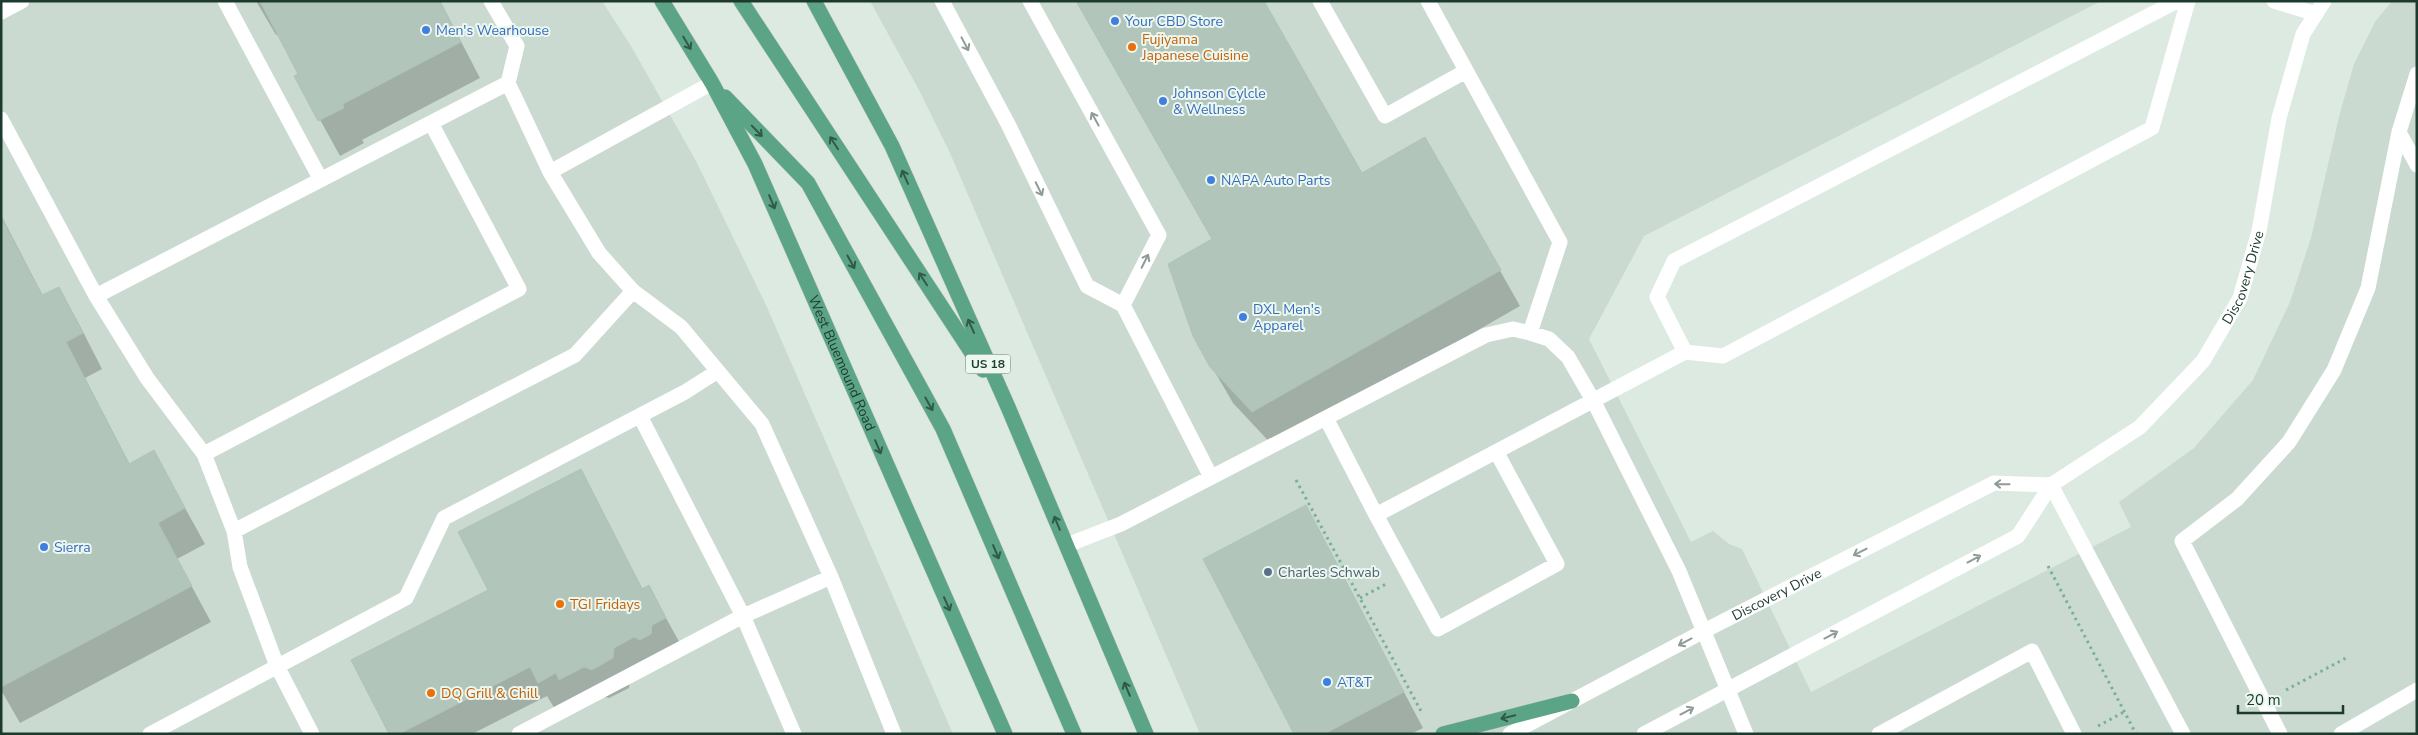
<svg xmlns="http://www.w3.org/2000/svg" width="2418" height="735" font-family="'Nunito Sans',sans-serif">
  <style>
    .built { fill: #cadad0 }
    .shadow { fill: #0003 }
    .building { fill: #b1c5ba; stroke: #aec4b7 }
    .lines { fill: none; stroke-linecap: round; stroke-linejoin: round }
    .primary-casing { stroke: #c0c8c4; stroke-width: 16 }
    .path { stroke: #79b197; stroke-width: 3; stroke-dasharray: 2.5 4; stroke-linecap: butt }
    .lane { stroke: #fff; stroke-width: 15 }
    .street { stroke: #fff; stroke-width: 15 }
    .primary { stroke: #5ba486; stroke-width: 15 }
    .oneway { stroke: #305a48 }
    .oneway2 { stroke: #8e9c96 }
    .shop-dot { fill: #3f7fe0; stroke: #ecf7f0; stroke-width: 2 }
    .food-dot { fill: #e8710a; stroke: #ecf7f0; stroke-width: 2 }
    .service-dot { fill: #5c6f8a; stroke: #ecf7f0; stroke-width: 2 }
    .labels { text-anchor: middle; dominant-baseline: central; stroke-width: 4; stroke-linejoin: round; paint-order: stroke }
    .shield { fill: #ecf7f0; stroke: #5b7368; stroke-width: 1 }
    .shield-label { font-size: 12px; font-weight: bold; fill: #1d3a2e }
    .shop-label { font-size: 14px; fill: #366cbe; stroke: #ecf7f0; text-anchor: start }
    .food-label { font-size: 14px; fill: #c56008; stroke: #ecf7f0; text-anchor: start }
    .street-label { font-size: 14px; fill: #1d3a2e; stroke: #ecf7f0 }
    .service-label { font-size: 14px; fill: #4e5e75; stroke: #ecf7f0; text-anchor: start }
  </style>
  <rect width="100%" height="100%" fill="#dceae1"/>
  <!-- built -->
  <path class="built" d="M1 1H602L631 46 696 161 766 305 953 734H1Z
    M870 1H2101L1644 236 1589 339 1691 542 1713 531 1729 544 1742 549 1811 692 2131 527 2119 502 2194 448 2253 380 2290 302 2311 238 2340 113 2354 64 2375 22 2392 1H2417V734H1200L950 153 919 90Z"/>
  <!-- shadow -->
  <path class="shadow" d="M256 1H440L480 78 362 140 364 143 340 156 296 76 300 74 278 34 276 35Z
    M1425 138 1520 306 1274 447 1233 403 1194 336 1362 174Z
    M1 215 43 296 59 288 79 324 102 369 85 378 130 465 154 452 205 544 177 559 211 622 20 723 1 690Z
    M581 470 643 590 649 587 682 647 630 677 629 688 609 698 601 696 556 711 547 696 472 734H390L490 591Z
    M1306 507 1423 728 1411 734H1295Z"/>
  <!-- building -->
  <path class="building" d="M260 1H440L461 42 343 104 344 108 318 121 294 76 298 74Z
    M1076 1H1264L1362 173 1425 137 1501 270 1252 412 1210 367 1193 336 1168 264 1212 239Z
    M1 217 42 295 59 287 83 333 66 342 129 464 154 450 185 508 158 523 192 586 1 687Z
    M581 469 642 589 649 585 666 618 652 625 651 634 640 640 634 637 614 648 613 658 592 670 584 667 559 680 556 673 538 683 530 667 399 734H389L351 660 488 590 458 532Z
    M1306 505 1404 692 1324 734H1294L1203 559Z"/>
  <g class="lines">
    <defs>
      <g id="primary">
        <path id="s3" d="M662 1 712 83 755 164 1005 734"/>
        <path d="M741 1 983 370"/>
        <path d="M814 1 892 146 1008 407 1146 734"/>
        <path d="M725 97 808 183 943 429 1074 734"/>
        <path d="M1443 734 1572 701"/>
      </g>
    </defs>
    <!-- primary casing -->
    <use href="#primary" class="primary-casing"/>
    <!-- path -->
    <path class="path" d="M1296 480 1422 713
      M2048 566 2136 734
      M1360 598 1386 584
      M2286 690 2346 658
      M2098 726 2124 712"/>
    <!-- lane -->
    <path class="lane" d="M225 1 321 180
      M491 1 517 46 508 83 550 172 599 253 633 291 681 327 762 424 831 577 894 734
      M942 1 1008 124 1087 286 1123 305 1211 477
      M1030 1 1159 235 1123 305
      M1320 1 1385 116 1466 71
      M1428 1 1560 242 1530 333
      M2274 1 2316 14
      M1 12 22 1
      M2417 74 2399 132 2417 165
      M1 119 96 296 147 378 204 454 234 531 240 567 277 666 312 734
      M550 172 712 83
      M96 296 508 83
      M1685 352 1657 297 1674 261 2177 1
      M640 416 743 616 794 734
      M1326 418 1376 515 1685 352 1723 356 2152 128 2188 1
      M204 454 519 289 431 123
      M2051 485 2183 734
      M1376 515 1438 629 1557 564 1497 453
      M234 531 575 355 633 291
      M1067 545 1121 524 1486 335 1513 329 1530 333 1549 339 1568 357 1594 402 1679 571 1746 734
      M150 734 406 598 444 518 685 392 718 371
      M519 734 743 616 831 577
      M1879 734 2032 651 2074 734
      M2280 734 2182 541 2237 499 2289 442 2334 370 2368 288 2399 132
      M2341 734 2417 690"/>
    <!-- street -->
    <g class="street">
      <path id="s1" d="M1510 734 1704 631 1994 483 2051 485"/>
      <path id="s2" d="M1644 734 2018 536 2051 485 2140 427 2203 361 2240 298 2259 231 2279 118 2303 34 2324 1"/>
    </g>
    <!-- primary -->
    <use href="#primary" class="primary"/>
  </g>
  <!-- one-way arrows -->
  <defs><path id="oneway-shaft" d="M-6 0H5M1.5-3L5.5 0L1.5 3" fill="none" stroke-width="1.6" stroke-linecap="round" stroke-linejoin="round" transform="scale(1.25)"/></defs>
  <g class="oneway">
    <use href="#oneway-shaft" transform="translate(687 43) rotate(59)"/>
    <use href="#oneway-shaft" transform="translate(757 131) rotate(46)"/>
    <use href="#oneway-shaft" transform="translate(834 143) rotate(-123)"/>
    <use href="#oneway-shaft" transform="translate(905 177) rotate(-114)"/>
    <use href="#oneway-shaft" transform="translate(772 202) rotate(67)"/>
    <use href="#oneway-shaft" transform="translate(851 262) rotate(61)"/>
    <use href="#oneway-shaft" transform="translate(923 279) rotate(-123)"/>
    <use href="#oneway-shaft" transform="translate(971 326) rotate(-114)"/>
    <use href="#oneway-shaft" transform="translate(929 404) rotate(61)"/>
    <use href="#oneway-shaft" transform="translate(878 447) rotate(67)"/>
    <use href="#oneway-shaft" transform="translate(1057 523) rotate(-113)"/>
    <use href="#oneway-shaft" transform="translate(996 552) rotate(67)"/>
    <use href="#oneway-shaft" transform="translate(947 604) rotate(66)"/>
    <use href="#oneway-shaft" transform="translate(1127 689) rotate(-113)"/>
    <use href="#oneway-shaft" transform="translate(1508 717) rotate(166)"/>
  </g>
  <g class="oneway2">
    <use href="#oneway-shaft" transform="translate(965 44) rotate(62)"/>
    <use href="#oneway-shaft" transform="translate(1095 119) rotate(-119)"/>
    <use href="#oneway-shaft" transform="translate(1039 189) rotate(64)"/>
    <use href="#oneway-shaft" transform="translate(1145 261) rotate(-63)"/>
    <use href="#oneway-shaft" transform="translate(2002 484) rotate(-179)"/>
    <use href="#oneway-shaft" transform="translate(1860 552) rotate(153)"/>
    <use href="#oneway-shaft" transform="translate(1974 559) rotate(-28)"/>
    <use href="#oneway-shaft" transform="translate(1831 635) rotate(-28)"/>
    <use href="#oneway-shaft" transform="translate(1685 642) rotate(152)"/>
    <use href="#oneway-shaft" transform="translate(1687 711) rotate(-28)"/>
  </g>
  <!-- markers -->
  <g class="shop-dot">
    <circle cx="1115" cy="21" r="5"/>
    <circle cx="426" cy="30" r="5"/>
    <circle cx="1163" cy="101" r="5"/>
    <circle cx="1211" cy="180" r="5"/>
    <circle cx="1243" cy="317" r="5"/>
    <circle cx="44" cy="547" r="5"/>
    <circle cx="1327" cy="682" r="5"/>
  </g>
  <g class="food-dot">
    <circle cx="1132" cy="47" r="5"/>
    <circle cx="560" cy="604" r="5"/>
    <circle cx="431" cy="693" r="5"/>
  </g>
  <circle class="service-dot" cx="1268" cy="572" r="5"/>
  <g class="labels">
    <!-- shield labels -->
    <rect class="shield" x="965.5" y="354.5" width="45" height="19" rx="4"/>
    <g class="shield-label">
      <text x="988" y="364">US 18</text>
    </g>
    <!-- shop labels -->
    <g class="shop-label">
      <text x="1125" y="21">Your CBD Store</text>
      <text x="436" y="30">Men's Wearhouse</text>
      <text x="1173" y="93">Johnson Cylcle<tspan x="1173" dy="16">&amp; Wellness</tspan></text>
      <text x="1221" y="180">NAPA Auto Parts</text>
      <text x="1253" y="309">DXL Men's<tspan x="1253" dy="16">Apparel</tspan></text>
      <text x="54" y="547">Sierra</text>
      <text x="1337" y="682">AT&amp;T</text>
    </g>
    <!-- food labels -->
    <g class="food-label">
      <text x="1142" y="39">Fujiyama<tspan x="1142" dy="16">Japanese Cuisine</tspan></text>
      <text x="570" y="604">TGI Fridays</text>
      <text x="441" y="693">DQ Grill &amp; Chill</text>
    </g>
    <!-- street labels -->
    <g class="street-label">
      <text stroke="none"><textPath href="#s2" startOffset="775">Discovery Drive</textPath></text>
      <text stroke="none"><textPath href="#s3" startOffset="405">West Bluemound Road</textPath></text>
      <text stroke="none"><textPath href="#s1" startOffset="301">Discovery Drive</textPath></text>
    </g>
    <!-- service labels -->
    <g class="service-label">
      <text x="1278" y="572">Charles Schwab</text>
    </g>
  </g>
  <!-- border -->
  <rect width="2418" height="735" fill="none" stroke="#1d3a2e" stroke-width="5"/>
  <!-- scale -->
  <path d="M2238 705v8h105v-8" fill="none" stroke="#1d3a2e" stroke-width="2.5"/>
  <text x="2246" y="705" font-size="15" fill="#1d3a2e" stroke="#ecf7f0" stroke-width="4" paint-order="stroke">20 m</text>
</svg>
